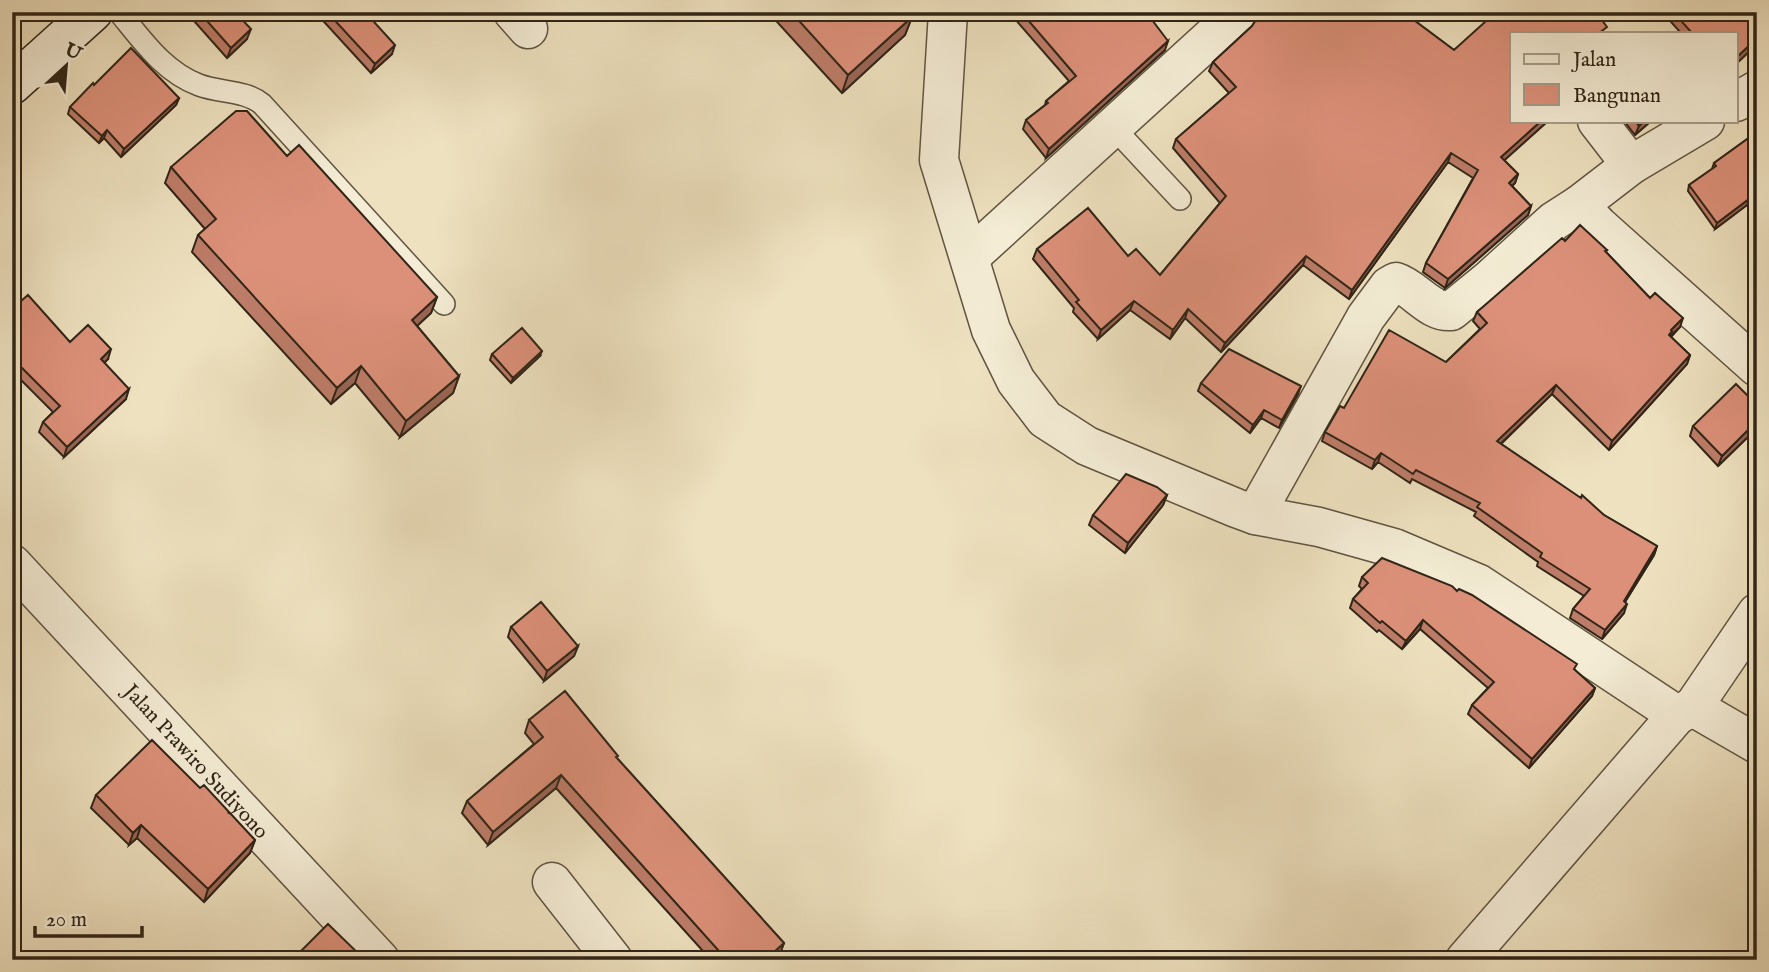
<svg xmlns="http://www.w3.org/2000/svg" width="1769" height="972" font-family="'IM FELL English',serif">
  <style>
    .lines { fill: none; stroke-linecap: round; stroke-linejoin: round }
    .service-casing { stroke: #605441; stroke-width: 24 }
    .minor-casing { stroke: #605441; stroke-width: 41 }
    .secondary-casing { stroke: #302517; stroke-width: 41 }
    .service { stroke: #f4ecd5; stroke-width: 21 }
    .minor { stroke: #f4ecd5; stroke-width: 38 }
    .secondary { stroke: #f4ecd5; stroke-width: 38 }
    .wall { fill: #bd7c68; stroke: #302517; stroke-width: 2 }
    .shaded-wall { fill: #9a6555; stroke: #302517; stroke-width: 2 }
    .building { fill: #dc9079; stroke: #302517; stroke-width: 2 }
    .labels { text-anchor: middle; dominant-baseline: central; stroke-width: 6; stroke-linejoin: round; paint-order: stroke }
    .street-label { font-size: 21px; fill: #302517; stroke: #f4ecd5 }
  </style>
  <rect width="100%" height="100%" fill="#eee1bf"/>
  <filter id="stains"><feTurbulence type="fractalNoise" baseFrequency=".00286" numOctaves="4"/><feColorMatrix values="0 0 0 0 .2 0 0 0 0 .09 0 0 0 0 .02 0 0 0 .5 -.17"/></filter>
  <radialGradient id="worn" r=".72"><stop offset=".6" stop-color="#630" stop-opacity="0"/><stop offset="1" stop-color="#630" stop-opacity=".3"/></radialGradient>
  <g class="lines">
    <defs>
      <path id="service" d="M119 12C142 40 164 72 199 85 220 93 245 90 262 104L444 304
        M1113 127 1180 199"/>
      <g id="minor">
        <path d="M513 12 528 29"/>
        <path d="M948 12 939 160 991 330 1016 381 1045 419 1087 446 1236 508 1255 515 1319 527 1394 548 1479 584 1677 715 1693 707 1757 744"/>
        <path d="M1736 102 1757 90"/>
        <path d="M1597 121 1631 165"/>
        <path d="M1705 121 1631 165 1579 205 1599 226 1757 367"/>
        <path d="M970 257 1239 12"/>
        <path d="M1255 515 1366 317 1389 286 1396 282C1415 288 1430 313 1451 311L1489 280 1554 221 1579 205"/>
        <path id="s1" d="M12 564 380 960"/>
        <path d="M1693 707 1757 613"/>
        <path d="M552 882 613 960"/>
        <path d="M1465 960 1677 715"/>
      </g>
      <path id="secondary" d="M12 85 93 12"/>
    </defs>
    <!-- service casing -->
    <use href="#service" class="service-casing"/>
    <!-- minor casing -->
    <use href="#minor" class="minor-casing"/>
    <!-- secondary casing -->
    <use href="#secondary" class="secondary-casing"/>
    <!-- service -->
    <use href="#service" class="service"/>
    <!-- minor -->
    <use href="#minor" class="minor"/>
    <!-- secondary -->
    <use href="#secondary" class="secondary"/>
  </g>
  <!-- wall -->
  <path class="wall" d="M186 12H235L247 39 227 58Z
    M315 12H365L392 54 371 73Z
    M768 12H907L912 17 905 35 842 93Z
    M1016 12H1146L1165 50 1046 158 1023 129 1026 120 1045 105 1046 101 1069 81 1014 18Z
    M1260 12H1403L1454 50 1511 12H1600L1512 121H1548L1504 160 1518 174 1515 183 1512 186 1531 206 1528 215 1445 288 1423 272 1426 263 1473 178 1448 162 1349 299 1303 265 1221 352 1185 318 1170 339 1130 310 1098 339 1073 312 1074 308 1033 259 1037 249 1128 256 1160 275 1220 203 1173 148 1176 139 1229 93 1209 71 1213 62 1252 26 1260 14Z
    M1662 12H1757V44L1736 64V33H1681Z
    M94 85 179 98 176 105 121 157 104 138 99 143 68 114 70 107Z
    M1624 121H1651L1635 135Z
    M1757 132V217L1747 205 1715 229 1688 191 1689 185 1712 169 1714 163Z
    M287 156 437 297 431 313 417 326 459 376 453 393 400 437 355 383 331 404 192 252 198 235 205 229 165 183 171 167Z
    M1565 241 1607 250 1606 252 1650 298 1680 327 1671 337 1690 355 1687 364 1609 450 1552 394 1501 444 1604 515 1657 546 1654 555 1625 602 1624 613 1602 639 1570 618 1573 609 1584 596 1537 566 1538 562 1474 516 1476 512 1412 479 1410 483 1378 462 1372 469 1322 441 1325 432 1344 408 1446 362 1480 329 1473 321 1477 312Z
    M12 308 70 342 108 359 104 363 126 399 64 457 39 432 43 422 53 412 14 373 12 375Z
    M492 354 540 356 511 383 490 360Z
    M1201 383 1298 394 1279 428 1261 418 1250 433 1198 391Z
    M1757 405V428L1718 466 1690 436 1693 426Z
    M1167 495 1163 505 1125 553 1089 525 1093 515Z
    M1362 577 1457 591 1575 670 1595 688 1592 696 1529 768 1468 714 1472 705 1488 688 1420 629 1402 649 1379 630 1377 632 1350 608 1353 599 1362 589 1359 586Z
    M511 627 578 646 574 656 544 681 508 637Z
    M529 720 617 758 784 943 779 956 775 960H711L556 788 488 845 462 813 467 801 534 744 525 733Z
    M200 788 255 840 250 853 204 902 137 838 129 845 91 808 96 795Z"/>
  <!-- shaded-wall -->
  <path class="shaded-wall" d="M912 17 905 35 842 93 848 75Z
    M251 29 247 39 227 58 231 48Z
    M1757 38V44L1736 64V58Z
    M1168 41 1165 50 1046 158 1049 149Z
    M395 45 392 54 371 73 375 64Z
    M179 98 176 105 121 157 124 149Z
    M1541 121H1548L1498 166 1501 157Z
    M1644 121H1651L1635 135 1639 126Z
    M107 130 104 138 99 143 102 136Z
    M1451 153 1448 162 1349 299 1352 290Z
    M1518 174 1515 183 1506 192 1509 183Z
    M1749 199 1747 205 1715 229 1717 223Z
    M1531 206 1528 215 1445 288 1448 279Z
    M1306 256 1303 265 1221 352 1225 343Z
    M437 297 431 313 406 336 412 320Z
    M1134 301 1130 310 1098 339 1101 330Z
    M1188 309 1185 318 1170 339 1173 330Z
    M1683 318 1680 327 1671 335 1669 340 1666 344 1671 330Z
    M111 349 108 359 98 369 101 359Z
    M542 351 540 356 511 383 513 378Z
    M1690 355 1687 364 1609 450 1612 441Z
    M17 363 14 373 12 375V368Z
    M361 366 355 383 331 404 337 388Z
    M459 376 453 393 400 437 406 421Z
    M1556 385 1552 394 1494 450 1497 441Z
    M1301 386 1298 394 1279 428 1282 420Z
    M129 389 126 399 64 457 67 447Z
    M1264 410 1261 418 1250 433 1253 425Z
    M1757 421V428L1718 466 1722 456Z
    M1381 453 1378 462 1372 469 1375 460Z
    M1167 495 1163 505 1125 553 1128 543Z
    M1657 546 1654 555 1620 610 1624 601Z
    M1627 604 1624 613 1602 639 1605 630Z
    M1423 620 1420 629 1402 649 1406 641Z
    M578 646 574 656 544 681 547 671Z
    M1595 688 1592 696 1529 768 1532 759Z
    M561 775 556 788 488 845 493 832Z
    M141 825 137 838 129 845 133 833Z
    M255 840 250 853 204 902 208 889Z
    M784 943 779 956 775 960H765Z"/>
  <!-- building -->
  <path class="building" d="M199 12H235L251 29 231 48Z
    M327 12H365L395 45 375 64Z
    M791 12H907L912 17 848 75Z
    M1021 12H1146L1168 41 1049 149 1026 120 1048 103 1046 101 1076 76Z
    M1261 12H1403L1454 50 1496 12H1508L1509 14 1511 12H1596L1607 27 1599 33H1512V121H1541L1501 157 1518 174 1509 183 1531 206 1448 279 1426 263 1478 170 1451 153 1352 290 1306 256 1225 343 1188 309 1173 330 1134 301 1101 330 1076 302 1079 300 1037 249 1088 208 1128 256 1136 249 1160 275 1226 196 1176 139 1236 87 1213 62 1252 26Z
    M1673 12H1757V38L1736 58V33H1692Z
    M131 48 179 98 124 149 107 130 102 136 70 107 93 83 94 85Z
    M236 111H247L287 156 299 145 437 297 412 320 459 376 406 421 361 366 337 388 198 235 216 219 171 167Z
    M1635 121H1644L1639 126Z
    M1757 132V209L1749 199 1717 223 1689 185 1716 166 1714 163Z
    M1580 225 1607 250 1605 251 1650 298 1655 293 1683 318 1671 330 1672 331 1669 335 1690 355 1612 441 1556 385 1497 441 1581 498 1582 495 1604 515 1657 546 1624 601 1627 604 1605 630 1573 609 1590 589 1540 557 1542 553 1477 507 1480 503 1416 470 1413 474 1381 453 1375 460 1325 432 1340 406 1344 408 1389 330 1446 362 1487 323 1477 312 1562 238 1565 241Z
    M28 295 70 342 88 325 111 349 101 359 129 389 67 447 43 422 60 406 17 363 12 368V308H13Z
    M522 328 542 351 513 378 492 354Z
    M1229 349 1301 386 1282 420 1264 410 1253 425 1201 383Z
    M1736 384 1757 405V421L1722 456 1693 426Z
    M1126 474 1157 487 1167 495 1128 543 1093 515Z
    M1382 558 1452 586 1457 591 1459 589 1472 595 1577 664 1574 669 1595 688 1532 759 1472 705 1494 682 1423 620 1406 641 1382 621 1380 623 1353 599 1368 583 1362 577Z
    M541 602 578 646 547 671 511 627Z
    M565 691 618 756 616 757 784 943 765 960H727L561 775 493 832 467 801 543 737 529 720Z
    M152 740 200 788 204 785 255 840 208 889 141 825 133 833 96 795Z
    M328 924 365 960H292Z"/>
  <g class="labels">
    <!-- street labels -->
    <g class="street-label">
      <text stroke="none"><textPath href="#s1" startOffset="270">Jalan Prawiro Sudiyono</textPath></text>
    </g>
  </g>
  <!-- margin -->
  <rect width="1769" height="972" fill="none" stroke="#eee1bf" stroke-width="42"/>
  <rect x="14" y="14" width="1741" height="944" fill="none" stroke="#302517" stroke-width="3.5"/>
  <rect x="21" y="21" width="1727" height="930" fill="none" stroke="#302517" stroke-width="2"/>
  <!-- legend -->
  <rect x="1510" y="32" width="228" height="91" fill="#f4ecd5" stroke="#a69c89" stroke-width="2"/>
  <rect x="1524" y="54" width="35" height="10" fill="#f4ecd5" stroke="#a69c89" stroke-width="2"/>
  <text x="1573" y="66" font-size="21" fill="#302517">Jalan</text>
  <rect x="1524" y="84" width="35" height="21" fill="#dc9079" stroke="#a69c89" stroke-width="2"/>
  <text x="1573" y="102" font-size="21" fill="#302517">Bangunan</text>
  <!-- north arrow -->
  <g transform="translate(66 66) rotate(26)" stroke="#f4ecd5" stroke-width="5" paint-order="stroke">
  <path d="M0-5L12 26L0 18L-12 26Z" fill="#302517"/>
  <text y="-10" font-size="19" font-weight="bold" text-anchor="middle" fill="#302517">U</text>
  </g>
  <!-- scale -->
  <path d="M35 926v10h107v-10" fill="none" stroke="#302517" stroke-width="3.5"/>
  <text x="46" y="926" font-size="21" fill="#302517" stroke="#f4ecd5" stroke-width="5" paint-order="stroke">20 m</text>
  <rect width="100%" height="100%" filter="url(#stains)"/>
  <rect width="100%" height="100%" fill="url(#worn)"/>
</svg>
